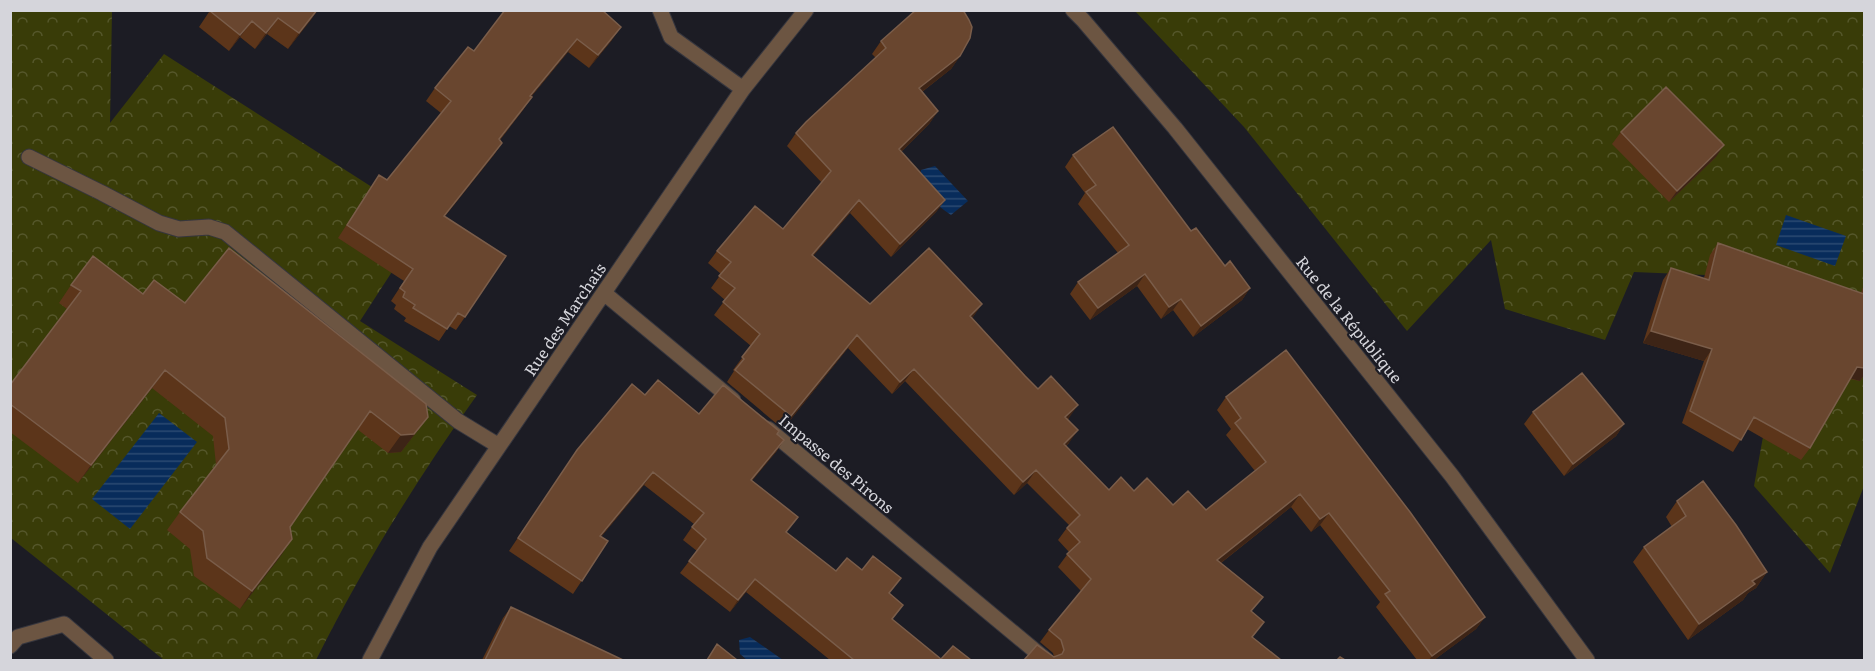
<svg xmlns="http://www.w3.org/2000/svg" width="1875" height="671" font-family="Literata,serif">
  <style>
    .forest { fill: url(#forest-crowns) }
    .water { fill: url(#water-rules) }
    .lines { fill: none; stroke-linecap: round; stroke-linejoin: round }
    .minor-casing { stroke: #36363e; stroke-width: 17 }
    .tertiary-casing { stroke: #36363e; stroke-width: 17 }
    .minor { stroke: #6c5542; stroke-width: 15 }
    .tertiary { stroke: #6c5542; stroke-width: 15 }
    .wall { fill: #5c351a }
    .shaded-wall { fill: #3d2416 }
    .building { fill: #69462f; stroke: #7a5d4a; stroke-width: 1.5 }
    .labels { text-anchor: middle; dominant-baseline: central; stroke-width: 4.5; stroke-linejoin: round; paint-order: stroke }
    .street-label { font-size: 16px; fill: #d5d5db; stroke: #1c1c24 }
  </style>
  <defs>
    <pattern id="forest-crowns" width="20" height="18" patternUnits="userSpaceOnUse" patternTransform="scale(1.5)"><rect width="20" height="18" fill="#393c08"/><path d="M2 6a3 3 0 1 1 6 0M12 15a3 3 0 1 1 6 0" fill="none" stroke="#55572b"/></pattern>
    <pattern id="water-rules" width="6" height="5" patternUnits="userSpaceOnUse" patternTransform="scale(1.5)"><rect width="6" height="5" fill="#082c5b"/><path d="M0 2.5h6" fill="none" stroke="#2b4a72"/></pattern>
  </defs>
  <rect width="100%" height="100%" fill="#1c1c24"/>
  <!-- forest -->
  <path class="forest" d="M10 11H112L110 123 164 54 425 221 360 321 477 395C417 479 362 568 316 660H164L11 538Z
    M1135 11H1864V486L1830 573 1754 486 1769 404 1706 275 1634 272 1605 340 1505 309 1491 240 1407 331 1244 127Z"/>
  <!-- water -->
  <path class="water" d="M935 166 968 201 951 215C934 203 920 193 921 170Z
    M1786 215 1846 236 1835 266 1776 245Z
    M159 413 197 442 130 529 92 499Z
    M750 637 783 660H747L740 654 739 640Z"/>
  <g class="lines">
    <defs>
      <path id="minor" d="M660 10 671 37 743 89
        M29 157 102 193 159 223 179 229 209 227 225 232 458 421 499 446
        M604 293 733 400
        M768 429 1046 660
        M10 646 18 637 64 624 106 660
        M370 660 430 547 743 89 806 10"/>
      <path id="tertiary" d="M1073 10 1083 20 1175 128 1452 476 1587 660"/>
    </defs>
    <!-- minor casing -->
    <use href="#minor" class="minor-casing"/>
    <!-- tertiary casing -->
    <use href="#tertiary" class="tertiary-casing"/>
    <!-- minor -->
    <use href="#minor" class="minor"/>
    <!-- tertiary -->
    <use href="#tertiary" class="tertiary"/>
  </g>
  <!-- wall -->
  <path class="wall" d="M207 10H318L288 49 267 34 255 49 240 37 229 51 199 27 209 12Z
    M505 10 612 40 589 68 568 52 531 97 523 110 500 140 502 143 493 156 444 217 465 317 456 330 449 326 439 341 404 321 406 318 394 309 396 305 391 301 404 281 338 238 379 175 387 180 441 113 426 101 435 88 474 51Z
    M881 41 960 56 951 69 922 92 938 111 929 124 901 152 945 200 936 212 891 257 850 213 813 256 870 304H982L972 318 1038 389 1069 418 1067 420 1069 443 1066 446 1109 490 1134 491 1173 505 1206 510 1255 471 1226 435 1231 429 1217 410 1226 397 1485 617 1476 629 1434 660H1417L1376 607 1380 602 1320 525 1311 532 1291 507 1221 563 1263 597 1054 657 1053 653 1040 642 1049 630 1081 591 1058 567 1069 552 1058 540 1069 525 1027 483 1014 495 905 381 892 394 848 348 783 429 727 382 734 371 733 370 751 346 714 315 725 300 711 288 721 274 708 263 717 251 783 229 822 183 787 146 796 133 876 58 872 54Z
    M1621 132 1716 157 1669 202 1612 144Z
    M1073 155 1191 231 1225 266 1250 288 1242 300 1193 337 1173 310 1161 319 1137 286 1090 320 1070 294 1078 282 1118 253 1078 204 1085 193 1065 167Z
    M1718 243 1861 293 1864 284V375L1860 381 1850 379 1810 448 1801 460 1747 429 1733 452 1682 423 1704 361 1643 343 1663 280 1671 268 1704 278 1710 255Z
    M71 285 143 294 185 303 428 417 401 452 388 453 357 429 290 527 292 539 240 609 194 576 190 549 167 530 180 512 216 465 213 436 152 388 78 483 10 432V385L67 309 59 303Z
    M645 395 699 414 777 434 784 440 776 452 752 480 787 533 836 571 889 594 893 620 941 659 971 660H830L746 592 730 612 680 573 697 551 683 540 694 524 644 485 601 537 608 541 573 594 509 551 577 450Z
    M1533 412 1624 424 1616 436 1564 476 1524 424Z
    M1677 501 1767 572 1756 588 1748 593 1743 600 1688 640 1633 562 1644 547 1672 527 1666 517Z
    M511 607 623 660H482L503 618Z"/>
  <!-- shaded-wall -->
  <path class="shaded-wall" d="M317 10 311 20 288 49 299 33Z
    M278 18 267 34 255 49 266 33Z
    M252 21 240 37 229 51 240 35Z
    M621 27 612 40 589 68 598 55Z
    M577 39 568 52 521 109 530 96Z
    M960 56 951 69 910 101 919 88Z
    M532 97 523 110 490 152 499 139Z
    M938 111 929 124 891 162 899 149Z
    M502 143 493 156 435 229 444 216Z
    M1724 145 1716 157 1669 202 1677 191Z
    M859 200 850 213 803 267 812 255Z
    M945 200 936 212 891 257 900 244Z
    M1145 274 1137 286 1090 320 1098 308Z
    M1250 288 1242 300 1193 337 1201 326Z
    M1181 299 1173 310 1161 319 1169 307Z
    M982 304 973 317 961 329 970 316Z
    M1651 331 1712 349 1704 361 1643 343Z
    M857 335 848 348 783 429 791 416Z
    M1857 367 1864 368V375L1860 381 1849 378Z
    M914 369 905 381 892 394 900 382Z
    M165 370 152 388 78 483 91 465Z
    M1078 405 1069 418 1056 430 1065 417Z
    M428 417 401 452 388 453 401 435Z
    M1624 424 1616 436 1564 476 1573 464Z
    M1078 430 1069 443 1055 456 1064 444Z
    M784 440 776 452 743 492 751 480Z
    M1036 470 1027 483 1014 495 1023 482Z
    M653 472 644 485 592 548 600 536Z
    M1300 494 1291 507 1208 573 1217 560Z
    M1329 513 1320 525 1311 532 1320 519Z
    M292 539 280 557 240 609 252 591Z
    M1767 572 1756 588 1748 593 1743 600 1688 640 1699 624 1752 581Z
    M755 579 746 592 730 612 738 600Z
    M1485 617 1476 629 1434 660H1429L1432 656Z"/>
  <!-- building -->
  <path class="building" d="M317 10 299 33 278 18 266 33 252 21 240 35 210 11Z
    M505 10H602L621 27 598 55 577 39 530 96 532 97 499 139 502 143 444 216 506 256 465 317 458 313 447 329 413 308 415 305 403 297 405 292 400 288 413 269 347 225 379 175 387 180 451 101 435 88 468 47 474 51Z
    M916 10H963L969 20 972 27 970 38 960 56 919 88 938 111 899 149 945 200 900 244 859 200 812 255 870 304 929 248 982 304 970 316 1025 376 1038 389 1051 376 1078 405 1065 417 1078 430 1064 444 1109 490 1121 477 1134 491 1147 478 1173 505 1188 491 1206 510 1266 462 1235 423 1241 418 1226 397 1286 350 1410 512 1485 617 1432 656 1385 594 1390 591 1329 513 1320 519 1300 494 1217 560 1263 597 1251 611 1264 622 1252 637 1281 660H1024L1037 645 1054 657 1062 654 1064 650 1061 640 1049 630 1091 579 1067 554 1080 542 1067 528 1080 515 1036 470 1023 482 914 369 900 382 857 335 791 416 735 370 744 359 742 357 760 334 723 302 735 288 719 276 731 262 717 251 755 206 783 229 831 171 796 133 806 122 886 48 881 41Z
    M1666 87 1724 145 1677 191 1621 132Z
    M1113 127 1191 231 1196 228 1225 266 1230 261 1250 288 1201 326 1181 299 1169 307 1145 274 1098 308 1078 282 1129 245 1086 192 1096 185 1073 155Z
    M1718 243 1864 294V368L1857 367 1810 448 1754 417 1741 440 1690 411 1712 349 1651 331 1671 268 1709 280Z
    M229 248 426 404 428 417 414 434 401 435 370 411 290 527 292 539 252 591 207 558 203 531 180 512 229 449 225 418 165 370 91 465 10 404V385L81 291 71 285 93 256 143 294 154 280 185 303Z
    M1582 373 1624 424 1573 464 1533 412Z
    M658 380 699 414 723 385 779 431 777 434 784 440 751 480 798 517 786 532 836 571 847 558 862 570 873 556 901 578 889 593 903 605 892 619 941 659 953 646 971 660H854L755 579 738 600 689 561 706 539 692 527 704 513 653 472 600 536 608 541 582 581 518 538 577 450 632 384 645 395Z
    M1703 481 1736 525 1767 572 1752 581 1755 584 1699 624 1644 547 1686 516 1677 501Z
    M511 607 623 660H485Z
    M717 644 737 660H707Z
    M1340 657 1345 660H1337Z"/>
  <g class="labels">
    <!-- street labels -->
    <g class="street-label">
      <text transform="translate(564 319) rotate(-56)">Rue des Marchais</text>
      <text transform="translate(1350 319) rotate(51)">Rue de la République</text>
      <text transform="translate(837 463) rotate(40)">Impasse des Pirons</text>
    </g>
  </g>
  <!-- border -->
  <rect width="1875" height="671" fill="none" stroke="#d5d5db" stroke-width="24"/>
</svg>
